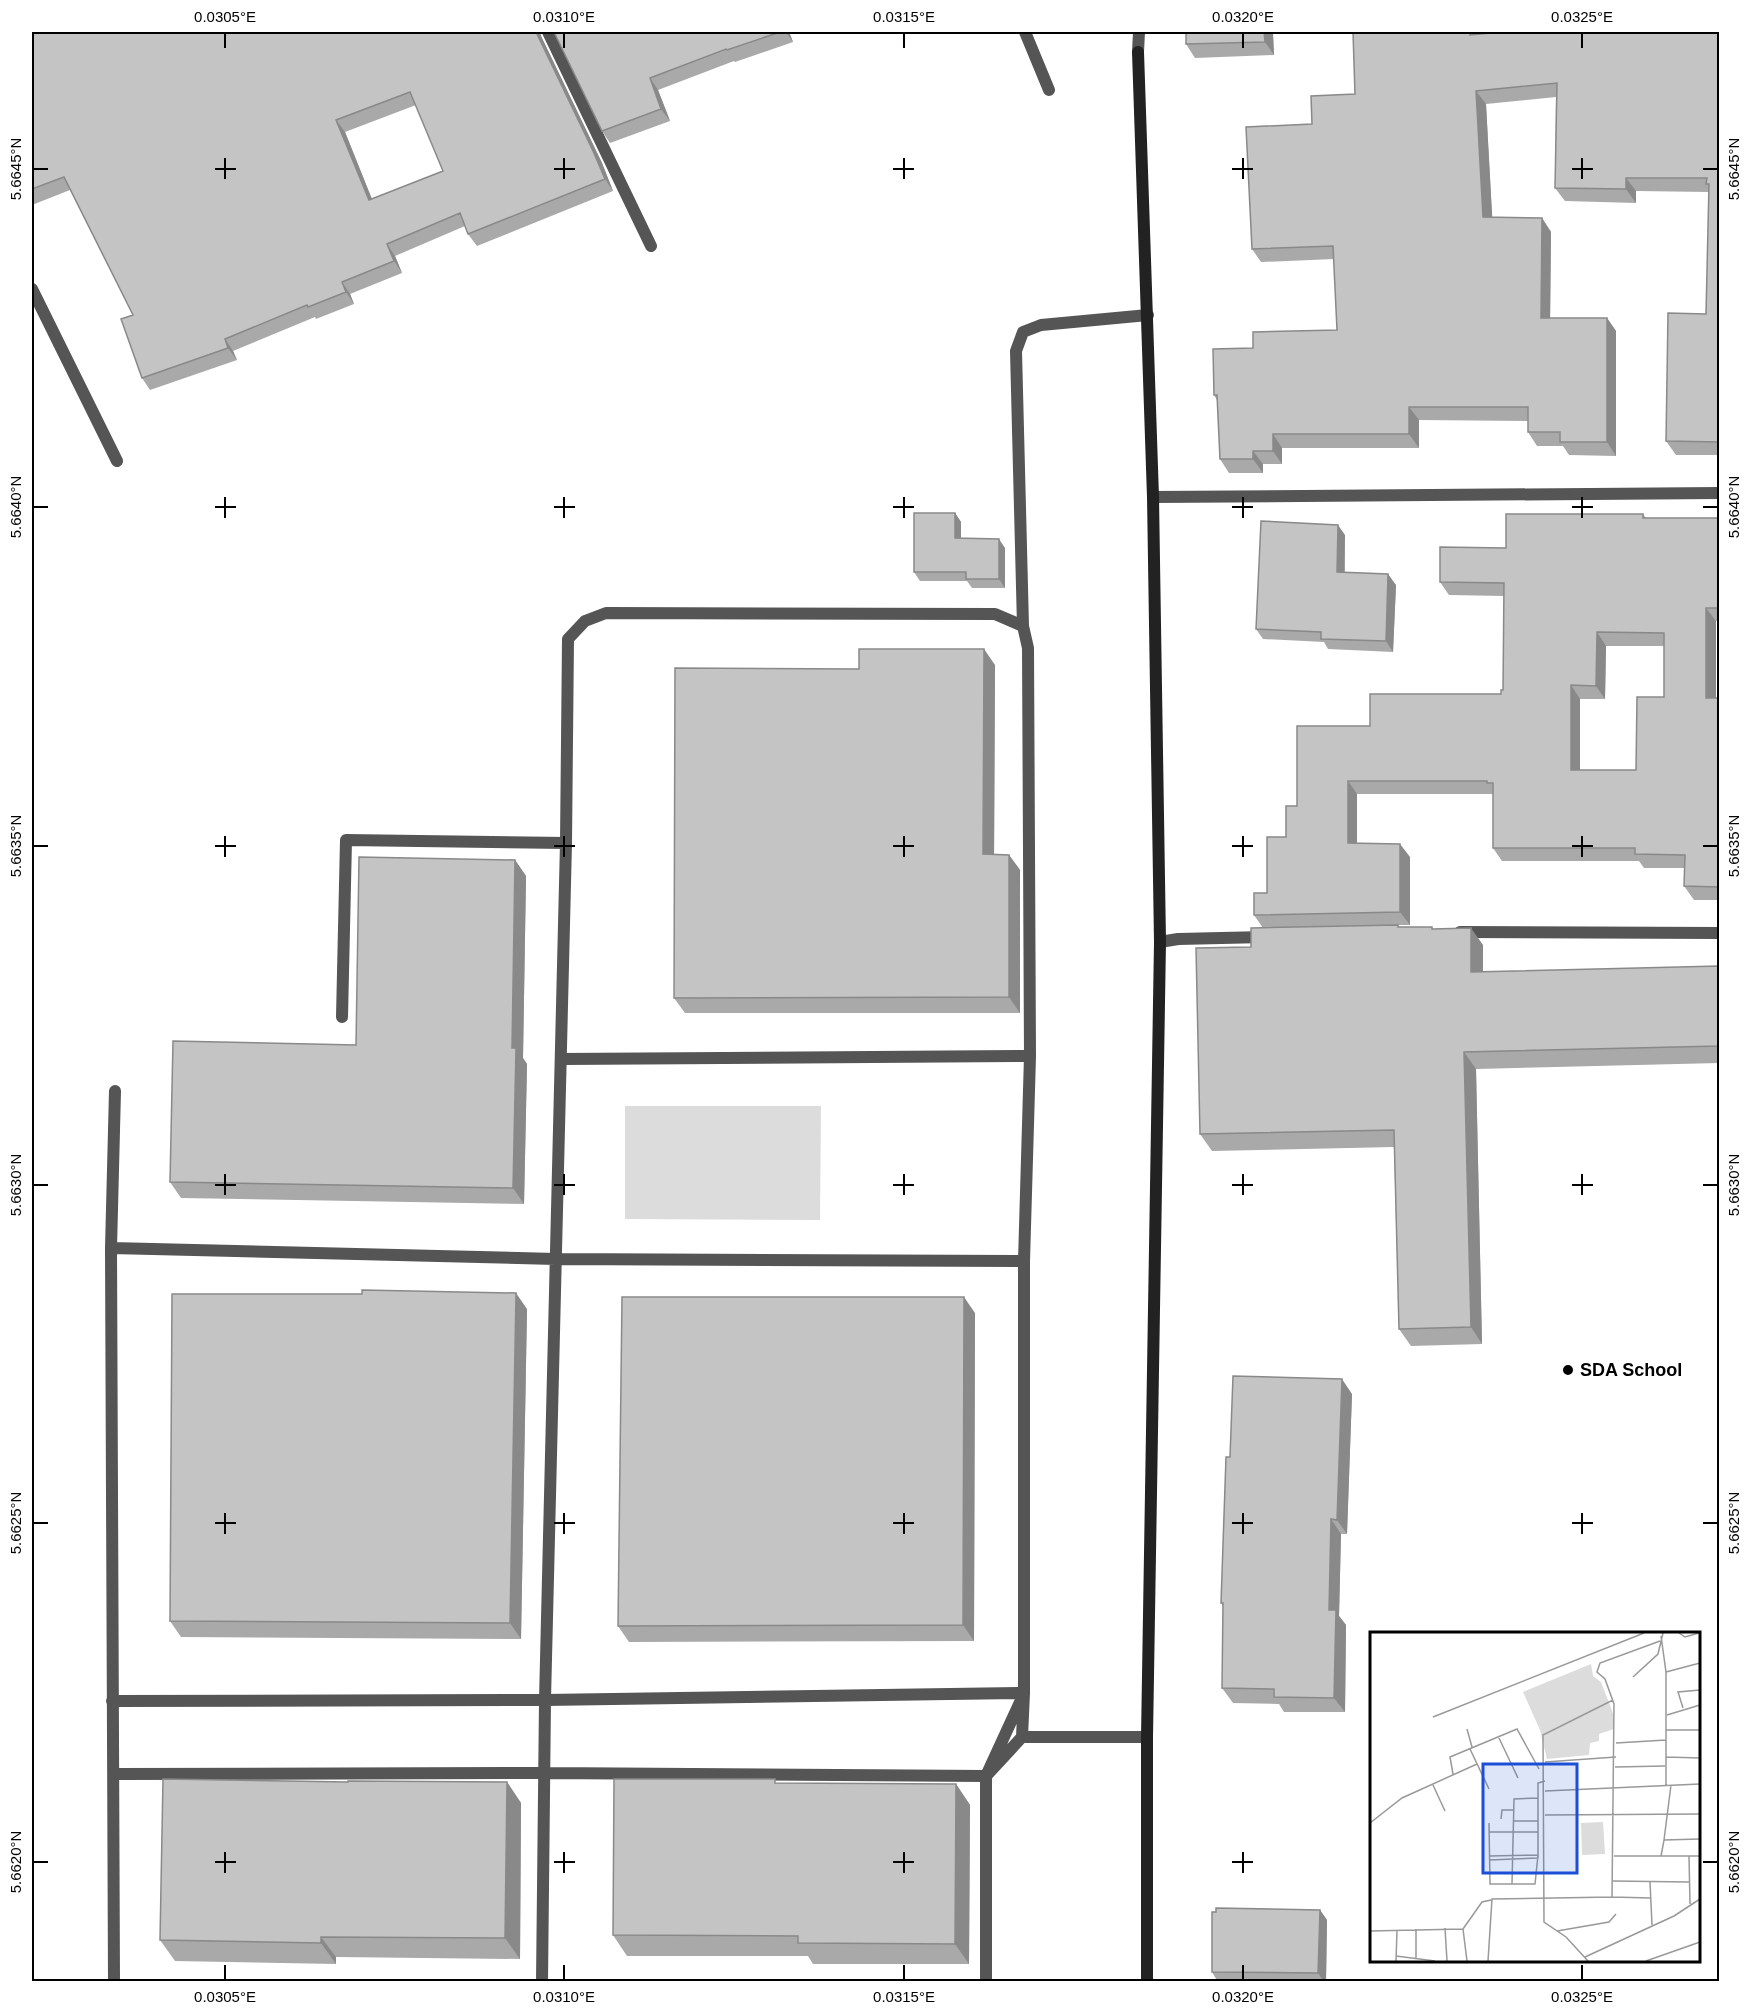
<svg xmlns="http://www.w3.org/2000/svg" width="1751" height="2013" font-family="Arial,sans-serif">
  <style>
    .green { fill: #dcdcdc }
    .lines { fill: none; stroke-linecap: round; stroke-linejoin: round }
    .street { stroke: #555; stroke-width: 12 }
    .secondary { stroke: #222; stroke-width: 12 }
    .wall { fill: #a9a9a9; fill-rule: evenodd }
    .shaded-wall { fill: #898989 }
    .building { fill: #c4c4c4; stroke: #898989; stroke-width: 1.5; fill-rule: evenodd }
    .ticks { fill: none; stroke: #000; stroke-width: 2 }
    .poi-dot { fill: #000; stroke: #fff; stroke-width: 2 }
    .labels { text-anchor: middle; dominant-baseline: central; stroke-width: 4.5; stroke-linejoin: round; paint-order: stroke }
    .poi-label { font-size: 18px; font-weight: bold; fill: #000; stroke: #fff; text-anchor: start }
    .inset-road { fill: none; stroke: #999; stroke-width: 1.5 }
    .view { fill: #1d4ed8; fill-opacity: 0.15; stroke: #1d4ed8; stroke-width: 3 }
    .inset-edge { fill: none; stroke: #000; stroke-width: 3 }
    .neatline { fill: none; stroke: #000; stroke-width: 2 }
    .ticks-label { font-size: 15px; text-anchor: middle; fill: #000 }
  </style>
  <rect width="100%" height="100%" fill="#fff"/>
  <!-- green -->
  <path class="green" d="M625 1106H821L820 1220 625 1219Z"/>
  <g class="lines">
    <!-- street -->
    <path class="street" d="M548 32 651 246
      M1025 32 1049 90
      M1138 52 1139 32
      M32 289 117 461
      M1153 497 1720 493
      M1460 932 1720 933
      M1160 942 1178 939 1265 937
      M342 1017 346 840 566 843
      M561 1059 1030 1056
      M111 1248 556 1259 1024 1261
      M112 1701 545 1700 1024 1693
      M1022 1737H1147
      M114 1774 546 1773 986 1776 1022 1737 1024 1693V1261L1030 1056 1028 648 1023 626 1016 351 1023 332 1041 325 1148 315
      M114 1982 111 1248 115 1091
      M542 1982 545 1700 566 843 568 639 585 621 606 613 995 614 1023 626
      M986 1982V1776L1021 1700"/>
    <!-- secondary -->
    <path class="secondary" d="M1138 52 1153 497 1160 942 1147 1737V1982"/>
  </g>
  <!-- wall -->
  <path class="wall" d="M32 32H540L541 36 602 163 613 191 477 246 468 234 465 226 395 256 402 273 350 294 354 304 316 319 315 317 233 351 237 360 150 390 142 378 133 315 70 190 32 205ZM416 105 443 171 372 199 345 132Z
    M554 32H789L793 42 735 62 734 61 658 90 670 121 610 143 602 131Z
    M1186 32H1309L1273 34 1274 55 1195 58 1186 44Z
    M1353 32H1478V34L1719 32V455H1676L1666 441 1706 314 1709 192 1636 191V203L1565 201 1555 188 1556 97 1486 104 1492 217 1542 218 1551 232 1550 318H1607L1616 331V456L1569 455 1563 446H1537L1528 432V421L1419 420V448H1282V464H1263V473H1229L1220 459 1217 400 1214 395 1253 348 1337 330 1334 259 1261 262 1252 249 1312 124 1355 94Z
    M955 513 961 522V538L1005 548V588H972L967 581H920L914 572Z
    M1643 514 1646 518H1719V621H1716V698H1719V900H1694L1684 886 1685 868H1644L1639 861H1502L1493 848V794H1357V843L1410 857V925H1398L1399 927 1434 929 1483 945V972L1719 966V1063L1476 1069 1482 1344 1411 1346 1399 1329 1394 1147 1212 1151 1200 1134 1251 947 1263 928 1254 915 1267 893 1297 806 1370 726 1501 694 1503 690 1504 596 1449 595 1440 582 1506 548ZM1606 646H1664V697L1636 770H1580V699H1605Z
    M1345 535V572L1396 585 1393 652 1328 649 1324 642 1263 639 1256 629Z
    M995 665 994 854 1009 855 1020 870V1013H685L674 998 859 669Z
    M515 860 526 876 523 1058 527 1064 524 1204 181 1198 170 1182 356 1045Z
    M527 1309 521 1639 181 1637 170 1621Z
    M975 1313 974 1641 629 1642 618 1626Z
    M1352 1394 1347 1534H1341L1339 1616 1346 1625 1345 1712H1284L1279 1704 1233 1703 1222 1688 1223 1606 1221 1603 1230 1457Z
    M348 1782H507L521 1803 520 1959 336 1957V1964L175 1961 160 1940Z
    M956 1784 970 1805 969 1964H813L808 1956H627L613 1935Z
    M1320 1910 1327 1920 1326 1982H1218L1212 1972Z"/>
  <!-- shaded-wall -->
  <path class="shaded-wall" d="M536 32H540L541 36 602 163 613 191 605 179Z
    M786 32H789L793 42Z
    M1264 32H1272L1273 34 1274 55 1265 42Z
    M1470 32H1478L1479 48 1470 35Z
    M650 78 658 90 670 121 661 109Z
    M1476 91 1486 104 1493 231 1483 217Z
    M336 120 345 132 377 212 369 200Z
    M1626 178 1636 191V203L1626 189Z
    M1542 218 1551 232 1550 331 1541 318Z
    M387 244 395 256 402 273 394 261Z
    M342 282 350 294 354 304 346 292Z
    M1607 318 1616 331V456L1607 442Z
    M225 339 233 351 237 360 228 348Z
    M1409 407 1419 420V448L1409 434Z
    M1273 434 1282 448V464L1273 451Z
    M1253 451 1263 464V473L1253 459Z
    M955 513 961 522V547L955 538Z
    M1338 525 1345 535 1344 582 1337 572Z
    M999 539 1005 548V588L999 579Z
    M1388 574 1396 585 1393 652 1386 641Z
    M1706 608 1716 621V711L1706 698Z
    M1597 632 1606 646 1605 699 1596 686Z
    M984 649 995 665 994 870 983 854Z
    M1571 685 1580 699V784L1571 770Z
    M1348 781 1357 794V856L1348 843Z
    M1400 844 1410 857V925L1400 912Z
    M1009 855 1020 870V1013L1009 997Z
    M515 860 526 876 523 1058 527 1064 524 1204 513 1188 512 1048Z
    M1471 928 1483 945V989L1471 972Z
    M1464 1052 1476 1069 1482 1344 1471 1327Z
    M516 1293 527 1309 521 1639 510 1623Z
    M964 1297 975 1313 974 1641 963 1625Z
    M1342 1379 1352 1394 1347 1534 1337 1520Z
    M1331 1519 1341 1534 1339 1616 1346 1625 1345 1712 1334 1698 1329 1610Z
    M507 1782 521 1803 520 1959 505 1938Z
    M956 1784 970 1805 969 1964 955 1944Z
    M1320 1910 1327 1920 1326 1982H1324L1318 1973Z
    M321 1937 336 1957V1964L321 1943Z"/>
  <!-- building -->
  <path class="building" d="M32 32H460V33L463 32H536L593 151 605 179 468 234 460 213 387 244 394 261 342 282 346 292 308 307 307 305 225 339 228 348 142 378 121 319 133 315 64 177 32 189ZM410 92 443 171 369 200 336 120Z
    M554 32H780L727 50 726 49 650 78 661 109 602 131Z
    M1186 32H1264L1265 42 1186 44Z
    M1353 32H1470V35L1502 32H1719V442L1666 441 1668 313 1706 314 1709 184H1706L1707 178H1626V189L1555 188 1557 83 1476 91 1483 217 1542 218 1541 318H1607V442H1560V432H1528V407H1409V434H1273V451H1253V459H1220L1217 395H1214L1213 349 1253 348V332L1337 330 1333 246 1252 249 1246 127 1312 124 1311 96 1355 94Z
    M914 513H955V538L999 539V579H966V572H914Z
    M1506 514H1643V518H1719V608H1706V698H1719V887L1684 886 1685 855 1635 854V848H1493V783H1487V781H1348V843L1400 844V912L1254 915V893H1267V837H1286V806H1297V726H1370V694H1501V690H1503L1504 583 1440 582V547L1506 548ZM1597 632 1664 633V697H1637L1636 770H1571V685L1596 686Z
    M1261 521 1338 525 1337 572 1388 574 1386 641 1321 639V632L1256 629Z
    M859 649H984L983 854 1009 855V997L674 998 675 668 859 669Z
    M359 857 515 860 512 1048H516L513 1188 170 1182 173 1041 356 1045Z
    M1398 925V927H1432V929L1471 928V972L1719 966V1046L1464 1052 1471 1327 1399 1329 1394 1130 1200 1134 1196 948 1251 947V928Z
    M362 1290 516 1293 510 1623 170 1621 172 1294H362Z
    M622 1297H964L963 1625 618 1626Z
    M1233 1376 1342 1379 1337 1520 1331 1519 1329 1610H1336L1334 1698 1274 1697V1689L1222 1688 1223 1603H1221L1226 1457H1230Z
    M163 1779 348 1782V1781L507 1782 505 1938 321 1937V1943L160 1940Z
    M614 1779H775V1783L956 1784 955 1944 798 1943V1936L613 1935Z
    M1216 1908 1320 1910 1318 1973 1212 1972V1912H1216Z"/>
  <!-- ticks -->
  <path class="ticks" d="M225 33V48M564 33V48M904 33V48M1243 33V48M1582 33V48M225 158V179M564 158V179M904 158V179M1243 158V179M1582 158V179M33 169H48M215 169H236M554 169H575M893 169H914M1232 169H1253M1572 169H1593M1703 169H1718M225 497V518M564 497V518M904 497V518M1243 497V518M1582 497V518M33 507H48M215 507H236M554 507H575M893 507H914M1232 507H1253M1572 507H1593M1703 507H1718M225 836V857M564 836V857M904 836V857M1243 836V857M1582 836V857M33 846H48M215 846H236M554 846H575M893 846H914M1232 846H1253M1572 846H1593M1703 846H1718M225 1174V1195M564 1174V1195M904 1174V1195M1243 1174V1195M1582 1174V1195M33 1185H48M215 1185H236M554 1185H575M893 1185H914M1232 1185H1253M1572 1185H1593M1703 1185H1718M225 1513V1534M564 1513V1534M904 1513V1534M1243 1513V1534M1582 1513V1534M33 1523H48M215 1523H236M554 1523H575M893 1523H914M1232 1523H1253M1572 1523H1593M1703 1523H1718M225 1852V1873M564 1852V1873M904 1852V1873M1243 1852V1873M33 1862H48M215 1862H236M554 1862H575M893 1862H914M1232 1862H1253M1703 1862H1718M225 1965V1980M564 1965V1980M904 1965V1980M1243 1965V1980M1582 1965V1980"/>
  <!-- markers -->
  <circle class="poi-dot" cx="1568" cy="1370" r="6"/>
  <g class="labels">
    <!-- poi labels -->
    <g class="poi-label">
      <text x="1580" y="1370">SDA School</text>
    </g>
  </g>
  <!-- overview -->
  <g transform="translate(1370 1632)">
    <rect width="330" height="330" fill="#fff"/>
    <path d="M221 32 223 44 231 50 244 84V97L229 102V109L220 111 219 123 177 127 170 98 153 60ZM233 190 235 222 212 223 211 191Z" fill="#dcdcdc"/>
    <path class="inset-road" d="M309 1 315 5 329 1M291 4 296 40V153M296 40 330 31M263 45 288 22 293 1M313 76 308 60 330 58M297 83 330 73M63 85 274 1M97 97 102 115M296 98H330M128 104 148 146M246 111 296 108M100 117 119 157M296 125 330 126M175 130 246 125M245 135 295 134M83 142 80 125 147 97 169 137M63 153 75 179M175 159 330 152M175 183 330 182M131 187 132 178H143M143 189H168M0 191 32 166 107 132M119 191 120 252H165L168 223M119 200H168M294 208 301 153M119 224 168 223M244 224H330M291 224 294 208 330 207M319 224 320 272M119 228 168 226V151L175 149M243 249 319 250M280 250 282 293M142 252 144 167 168 166M242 265 281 266M75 296 77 329M93 297 112 270 121 268M93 297 97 329M0 299 93 297M187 299 239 290 246 282M26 324 65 329M215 325 304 284 330 267M46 327V297M26 329 27 298M118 329 122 267 242 265 244 72 235 47 227 40 230 31 290 9M218 329 196 305 174 290 173 103 243 68M276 329 330 310"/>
    <path class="view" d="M113 132H207V241H113Z"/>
    <rect width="330" height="330" class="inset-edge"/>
  </g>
  <!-- border -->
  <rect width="1751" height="2013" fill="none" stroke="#ffffff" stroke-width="66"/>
  <rect x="33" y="33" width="1685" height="1947" class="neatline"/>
  <g class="ticks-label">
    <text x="225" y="22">0.0305°E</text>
    <text x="564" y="22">0.0310°E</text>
    <text x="904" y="22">0.0315°E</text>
    <text x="1243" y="22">0.0320°E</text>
    <text x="1582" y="22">0.0325°E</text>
    <text transform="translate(16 169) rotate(-90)" y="5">5.6645°N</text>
    <text transform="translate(1734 169) rotate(-90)" y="5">5.6645°N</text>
    <text transform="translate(16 507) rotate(-90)" y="5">5.6640°N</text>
    <text transform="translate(1734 507) rotate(-90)" y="5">5.6640°N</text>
    <text transform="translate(16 846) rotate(-90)" y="5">5.6635°N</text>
    <text transform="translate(1734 846) rotate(-90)" y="5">5.6635°N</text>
    <text transform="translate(16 1185) rotate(-90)" y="5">5.6630°N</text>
    <text transform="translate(1734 1185) rotate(-90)" y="5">5.6630°N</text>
    <text transform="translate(16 1523) rotate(-90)" y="5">5.6625°N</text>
    <text transform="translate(1734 1523) rotate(-90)" y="5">5.6625°N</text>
    <text transform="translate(16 1862) rotate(-90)" y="5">5.6620°N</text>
    <text transform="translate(1734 1862) rotate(-90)" y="5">5.6620°N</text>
    <text x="225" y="2002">0.0305°E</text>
    <text x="564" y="2002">0.0310°E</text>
    <text x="904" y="2002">0.0315°E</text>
    <text x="1243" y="2002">0.0320°E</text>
    <text x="1582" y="2002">0.0325°E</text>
  </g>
</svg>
